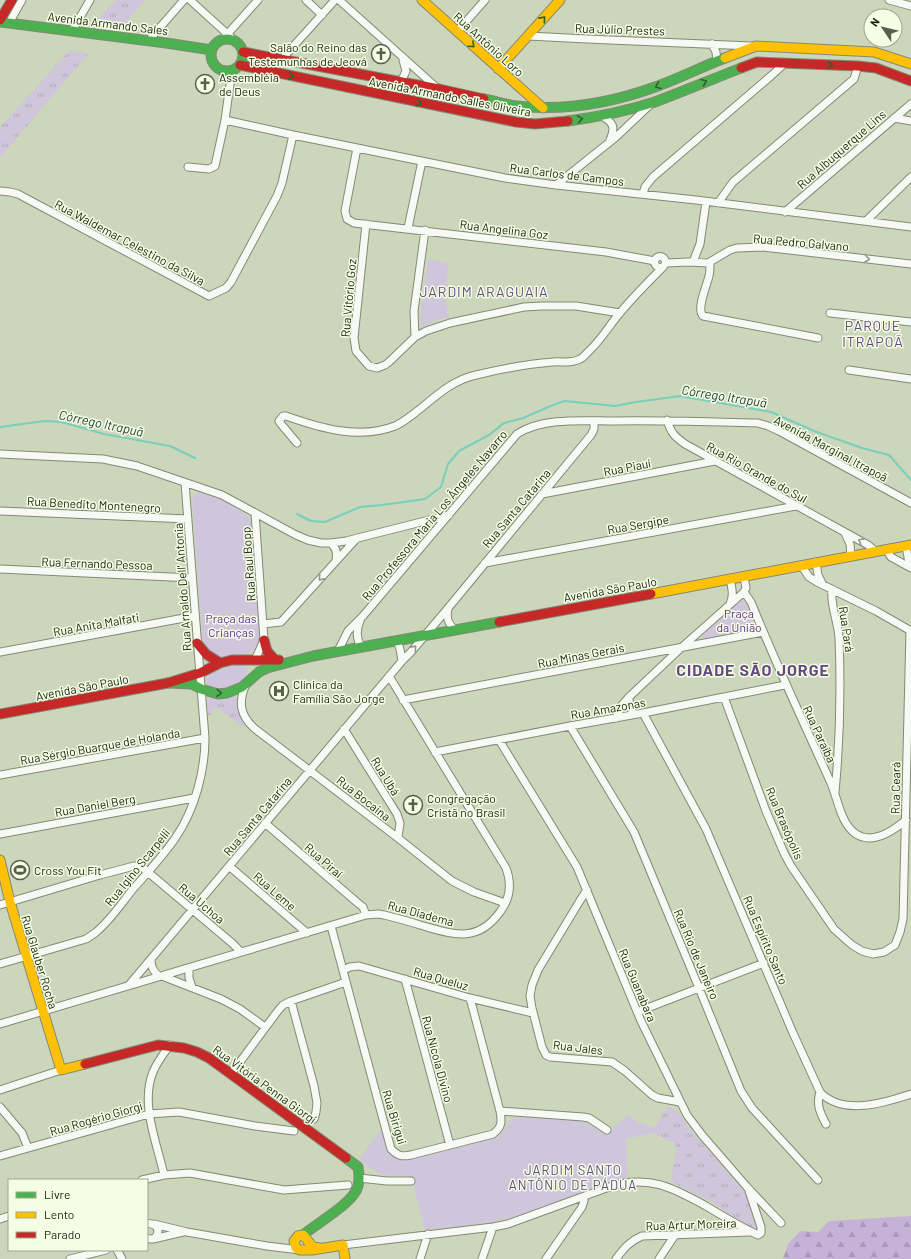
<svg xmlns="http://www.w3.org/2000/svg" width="911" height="1259" font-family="Barlow,sans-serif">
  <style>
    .grass { fill: url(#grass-tufts) }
    .forest { fill: url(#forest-firs) }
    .park { fill: #d0c6db }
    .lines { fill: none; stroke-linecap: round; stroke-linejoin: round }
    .stream { stroke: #77cfbc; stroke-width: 2 }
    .street-casing { stroke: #828a75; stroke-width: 9 }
    .fast-casing { stroke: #828a75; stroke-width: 11 }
    .slow-casing { stroke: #828a75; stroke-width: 11 }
    .jam-casing { stroke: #828a75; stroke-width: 11 }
    .street { stroke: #f7f9f5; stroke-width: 7 }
    .fast { stroke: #4caf50; stroke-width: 9 }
    .slow { stroke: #ffc107; stroke-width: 9 }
    .jam { stroke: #c62828; stroke-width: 9 }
    .oneway { stroke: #30612c }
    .oneway2 { stroke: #94988d }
    .labels { text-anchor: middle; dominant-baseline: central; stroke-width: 3; stroke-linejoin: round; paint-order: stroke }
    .street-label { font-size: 12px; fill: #1a210e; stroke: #f4fee5 }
    .poi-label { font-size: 12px; fill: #1a210e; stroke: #f4fee5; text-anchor: start }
    .park-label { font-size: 12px; fill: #622994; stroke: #f4fee5 }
    .water-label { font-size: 13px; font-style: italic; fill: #1d3834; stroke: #f4fee5 }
    .neighbourhood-label { font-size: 13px; letter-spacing: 1px; fill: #644884; stroke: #f4fee5 }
    .quarter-label { font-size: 14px; letter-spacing: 1px; fill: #644884; stroke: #f4fee5 }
    .district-label { font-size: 16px; font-weight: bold; letter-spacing: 1px; fill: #644884; stroke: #f4fee5 }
  </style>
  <defs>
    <pattern id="grass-tufts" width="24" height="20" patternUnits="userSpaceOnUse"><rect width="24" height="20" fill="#d0c6db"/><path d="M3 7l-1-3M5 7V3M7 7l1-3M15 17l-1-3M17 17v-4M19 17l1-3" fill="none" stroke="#b2aabb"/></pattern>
    <pattern id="forest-firs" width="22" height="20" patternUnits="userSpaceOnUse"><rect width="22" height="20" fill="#c5b2d9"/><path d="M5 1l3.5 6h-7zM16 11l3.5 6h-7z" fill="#a999b9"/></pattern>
  </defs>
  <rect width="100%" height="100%" fill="#ccd6bb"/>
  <!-- grass -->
  <path class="grass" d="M116 0H145L120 29 93 24Z
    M70 50 88 54 0 158V127Z
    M230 696H233L237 699 240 715 244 723 241 726 218 708 213 709 211 715H208L207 702 211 697Z
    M667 1106 678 1112 693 1133 745 1192 758 1230H753L710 1201 671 1182 676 1147 674 1143 652 1133Z"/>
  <!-- forest -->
  <path class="forest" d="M911 1216V1259H783L788 1244 800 1231 818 1232 829 1221Z"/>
  <!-- park -->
  <path class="park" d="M428 259 448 263 445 299 449 318 440 319 422 327 420 318Z
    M200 492C216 492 247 508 252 523L260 634C260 639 259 645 255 649 250 655 222 661 215 656 210 653 205 647 203 642L192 500 194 496Z
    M739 601H743L746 603 756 629 754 631 705 639 702 638 703 635Z
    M229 665H245L248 669C248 687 209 699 206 680L208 675Z
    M629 1115 638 1122 655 1128 652 1133 626 1139 628 1179C587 1188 550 1209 510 1218 482 1225 453 1227 425 1230L411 1176 381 1175 359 1160 381 1129C385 1145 386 1159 406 1160L498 1137 503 1131 512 1118 522 1117 582 1121C591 1124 597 1130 605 1134Z"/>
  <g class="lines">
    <!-- stream -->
    <path class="stream" d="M0 427 45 421 61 422 104 434 170 446 195 458
      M297 514 311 521 325 522 360 507 382 505 425 499 441 487 448 464 459 451 489 435 504 423 523 418 553 405 565 401 615 406 636 402 680 396 771 412 814 431 862 448 889 455 911 480"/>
    <defs>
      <path id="street" d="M190 0 234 40
        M306 0 322 15
        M339 0 437 88
        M889 0 911 6
        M9 23 22 0
        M72 31 90 0
        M457 32 485 0
        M528 36 587 39 751 46
        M223 39 258 0
        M148 41 184 0
        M712 44 716 52 717 61
        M281 60 335 0
        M401 82 406 71 403 60
        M600 115C613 122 616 126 610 140
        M894 118 911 121
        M225 120 293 135 505 178 556 185 696 200 911 227
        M357 148 345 211 347 219 354 223 606 252 655 261
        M188 167 209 169 215 166 225 120 232 70
        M556 185 616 137 652 103
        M0 191 10 192 18 194 209 296 226 288 231 282 277 196 282 183 293 135
        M643 194 645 187 653 177 772 75 784 64
        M718 203 733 182 854 79 858 66
        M785 212 911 104
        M866 221 911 177
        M366 224 354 338 356 351 369 366 377 368 385 365 389 362 415 337 426 331 450 323 524 307 542 306H576L620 313
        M408 228 422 161
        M654.5 262a5.5 5.5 0 1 1 11 0a5.5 5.5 0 1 1-11 0Z
        M693 262 700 244 706 202
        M666 263 689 262 708 263 730 250 737 248 763 247 911 264
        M710 263C710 267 710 272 709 276 707 285 696 309 703 316L818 338
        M830 313 911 322
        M415 337 414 311 425 230
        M849 370 911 379
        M667 420C671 433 674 436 685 444L868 545 875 551
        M297 443 281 424 279 421 283 416H286C320 428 359 440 395 426 404 422 412 415 420 409 437 395 453 380 476 375 501 369 527 364 553 362 562 361 572 364 580 359 583 358 586 354 589 351 601 340 609 326 619 314 633 297 648 282 663 267
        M0 454 103 459 137 466 222 495 296 535 308 540 321 543H331L346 541 449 515
        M542 494 715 461
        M0 511 188 519
        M845 533 850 544 851 556
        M331 543C337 549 337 553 336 561
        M906 546 909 563 911 567
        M886 549 891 557 911 568
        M816 562 818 575 823 585
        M485 563 796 506
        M801 565 809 577 817 582 876 611 911 631
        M0 569 192 578
        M832 589C830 606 838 621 839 638 841 689 840 741 835 792
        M744 592 751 602C775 662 803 721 830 781 838 798 840 823 856 834 873 845 893 831 906 820
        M730 604C734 595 732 589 730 579
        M448 609C446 618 448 624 455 630
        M360 621C356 630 356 638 361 647
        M263 624 281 622 357 538
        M397 641 400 649 402 661
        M338 651 348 631 363 616 517 434C543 417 584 421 614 421 662 420 710 422 758 423L768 426 779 431 911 503
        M0 652 195 616
        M255 660 264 640 255 513
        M246 684C238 702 240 715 254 728L398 838 452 881 474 892 505 903
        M629 697V706L634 714
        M724 697 766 811 784 853 791 866 834 929 852 945 862 951 873 954 884 952 895 945 900 932 903 919 910 630
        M403 700 763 632
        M643 713 706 829 793 1033 820 1092C842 1116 884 1103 911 1094
        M616 718 622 705 629 697 682 647 744 592 746 588 744 577
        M570 726 634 832 699 988 741 1091 752 1108 818 1180
        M344 729 397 814 400 823 398 838
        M499 740 577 867 641 1021 687 1115 702 1135 747 1187 781 1223
        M435 752 570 726 643 713 785 685
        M0 775 205 738
        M265 823 359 904 363 907 366 915
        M0 834 194 798
        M229 866 307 933
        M587 890 581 899 538 970 532 985 530 996 532 1008 542 1047 546 1055 550 1057 612 1062 625 1071 652 1095 658 1098 680 1102
        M0 905 100 875 134 866 143 868 232 943 241 952
        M331 926 391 1149C398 1156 402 1157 411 1155L493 1134C502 1127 502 1122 500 1111L583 1117 589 1118 607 1130
        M151 959C151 967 153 971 159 976
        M0 964 86 939 95 933C110 921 121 904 133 889 148 872 164 855 176 837 195 809 205 771 205 738L185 483
        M189 968V978L192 987
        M343 970 350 967 359 966 470 998 533 1013
        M162 976 221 999 240 1009 265 1027
        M405 979 450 1145
        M129 985 402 661 411 652 449 607 591 435 594 429V421
        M470 998 500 1111
        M291 1001 314 1086 317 1103 316 1112 314 1119
        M637 1012 764 963
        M0 1024 366 915 378 914 384 915C396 918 408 921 420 925 452 934 477 944 500 912 510 899 512 884 506 868L389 676
        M231 1074 277 1012 283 1005 291 1001 346 982
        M0 1090 61 1070
        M820 1092C816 1104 820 1113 826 1124
        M0 1107 22 1133 28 1148
        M0 1156 149 1114 179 1112 255 1126 294 1131
        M164 1175C157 1143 140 1104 153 1072 157 1062 164 1053 170 1045
        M359 1178 387 1181H411
        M142 1180 164 1175 190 1173 284 1190 348 1185
        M0 1219 9 1216
        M147 1223 155 1225 158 1230C158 1237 153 1241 147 1238
        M154 1224 187 1232 267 1246 300 1250
        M153 1239 183 1232
        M343 1245 493 1227 508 1224 612 1186C650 1175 673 1188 706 1206 721 1215 736 1224 752 1232L758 1235 761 1233V1227L749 1191
        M117 1250 122 1259
        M70 1259 106 1250
        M420 1259 428 1234
        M482 1259 493 1227
        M546 1259 582 1207 584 1201V1197
        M616 1259C624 1248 630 1241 642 1236L750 1232
        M659 1259 675 1235"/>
      <path id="fast" d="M0 22 166 43 212 50
        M211 55a16 16 0 1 1 32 0a16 16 0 1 1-32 0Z
        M484 99C495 101 506 105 517 106 563 111 611 103 655 87 678 79 701 67 725 58
        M568 121C597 117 627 111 655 102 684 91 713 79 741 68
        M168 683 192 684 201 689 218 694 227 693 242 687 259 672 267 668 313 656 499 622
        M303 1235C318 1222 353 1204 358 1186 360 1179 359 1173 358 1167L346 1158"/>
      <path id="slow" d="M422 0 543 108
        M725 58 756 46 874 52 911 64
        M498 69 560 0
        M651 594 911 545
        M0 860 10 902 61 1070 85 1064
        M320 1248 313 1247 303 1235 298 1236 294 1241 296 1248 300 1250H312L343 1245 345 1259"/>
      <path id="jam" d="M0 20 12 0
        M243 52 439 89 484 99
        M240 65 516 122 535 124 568 121
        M741 68 757 62 858 66 876 68 911 81
        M499 622 651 594
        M264 640 267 651 275 660
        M197 643 206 654 220 663
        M0 714 168 683 200 673 220 663 232 660H279
        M85 1064 158 1045 184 1048 197 1052 209 1058 346 1158"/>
    </defs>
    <!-- street casing -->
    <use href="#street" class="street-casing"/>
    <!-- fast casing -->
    <use href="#fast" class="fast-casing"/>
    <!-- slow casing -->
    <use href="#slow" class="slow-casing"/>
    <!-- jam casing -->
    <use href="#jam" class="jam-casing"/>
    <!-- street -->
    <use href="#street" class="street"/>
    <!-- fast -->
    <use href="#fast" class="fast"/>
    <!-- slow -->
    <use href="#slow" class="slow"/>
    <!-- jam -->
    <use href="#jam" class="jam"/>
  </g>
  <!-- one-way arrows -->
  <defs><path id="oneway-chevron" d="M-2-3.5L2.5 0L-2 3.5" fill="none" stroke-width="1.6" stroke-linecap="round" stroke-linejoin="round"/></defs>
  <g class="oneway">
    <use href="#oneway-chevron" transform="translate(543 19) rotate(-48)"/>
    <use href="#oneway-chevron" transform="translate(472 45) rotate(42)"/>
    <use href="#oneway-chevron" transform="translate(830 65) rotate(2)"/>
    <use href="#oneway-chevron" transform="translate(291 76) rotate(12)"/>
    <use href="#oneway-chevron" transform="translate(704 82) rotate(-22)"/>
    <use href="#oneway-chevron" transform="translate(658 86) rotate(158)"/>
    <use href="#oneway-chevron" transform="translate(419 103) rotate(12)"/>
    <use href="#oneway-chevron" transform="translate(580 119) rotate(-9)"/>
    <use href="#oneway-chevron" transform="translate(219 693) rotate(4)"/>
  </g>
  <g class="oneway2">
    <use href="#oneway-chevron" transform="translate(867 259) rotate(7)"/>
    <use href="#oneway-chevron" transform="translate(861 541) rotate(-152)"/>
    <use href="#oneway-chevron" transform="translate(321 578) rotate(132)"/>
    <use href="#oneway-chevron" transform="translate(414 648) rotate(-48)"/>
  </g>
  <!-- icons -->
  <defs>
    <symbol id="church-ring" viewBox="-11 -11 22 22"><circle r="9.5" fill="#f4fee5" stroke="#58604b" stroke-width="1.5"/><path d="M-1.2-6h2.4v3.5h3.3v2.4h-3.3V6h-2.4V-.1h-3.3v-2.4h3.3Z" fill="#58604b"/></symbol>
    <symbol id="hospital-ring" viewBox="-11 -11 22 22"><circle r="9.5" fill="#f4fee5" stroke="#58604b" stroke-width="1.5"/><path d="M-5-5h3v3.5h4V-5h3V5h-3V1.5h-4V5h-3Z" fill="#58604b"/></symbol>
    <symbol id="stadium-ring" viewBox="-11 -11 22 22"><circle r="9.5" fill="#f4fee5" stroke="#58604b" stroke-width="1.5"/><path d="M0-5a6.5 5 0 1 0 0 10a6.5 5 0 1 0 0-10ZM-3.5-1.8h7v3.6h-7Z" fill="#58604b"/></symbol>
  </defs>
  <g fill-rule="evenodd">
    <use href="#church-ring" x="370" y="43" width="22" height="22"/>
    <use href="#church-ring" x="194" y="73" width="22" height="22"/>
    <use href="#hospital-ring" x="268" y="680" width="22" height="22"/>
    <use href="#church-ring" x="402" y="794" width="22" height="22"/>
    <use href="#stadium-ring" x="9" y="859" width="22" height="22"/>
  </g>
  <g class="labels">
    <!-- street labels -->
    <g class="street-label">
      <text transform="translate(108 23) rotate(7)">Avenida Armando Sales</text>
      <text transform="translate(620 29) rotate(2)">Rua Júlio Prestes</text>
      <text transform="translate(489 44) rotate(42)">Rua Antônio Loro</text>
      <text transform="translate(450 96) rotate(11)">Avenida Armando Salles Oliveira</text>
      <text transform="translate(841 149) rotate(-41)">Rua Albuquerque Lins</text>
      <text transform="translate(567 174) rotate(7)">Rua Carlos de Campos</text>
      <text transform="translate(504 229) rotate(7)">Rua Angelina Goz</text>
      <text transform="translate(130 242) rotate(28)">Rua Waldemar Celestino da Silva</text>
      <text transform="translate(801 242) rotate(5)">Rua Pedro Galvano</text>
      <text transform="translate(348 298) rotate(-85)">Rua Vitório Goz</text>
      <text transform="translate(831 448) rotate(28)">Avenida Marginal Itrapoã</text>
      <text transform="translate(627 467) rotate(-11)">Rua Piauí</text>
      <text transform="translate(757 472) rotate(29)">Rua Rio Grande do Sul</text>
      <text transform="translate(94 504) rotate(3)">Rua Benedito Montenegro</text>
      <text transform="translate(516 508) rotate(-50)">Rua Santa Catarina</text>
      <text transform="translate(434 515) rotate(-50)">Rua Professora Maria Los Ângeles Navarro</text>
      <text transform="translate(638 524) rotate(-10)">Rua Sergipe</text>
      <text transform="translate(97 563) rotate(2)">Rua Fernando Pessoa</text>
      <text transform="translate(248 564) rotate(-94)">Rua Raul Bopp</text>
      <text transform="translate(182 587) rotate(-94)">Rua Arnaldo Dell' Antonia</text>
      <text transform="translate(610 589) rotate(-10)">Avenida São Paulo</text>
      <text transform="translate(96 624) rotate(-10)">Rua Anita Malfati</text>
      <text transform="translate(847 629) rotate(82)">Rua Pará</text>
      <text transform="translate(581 655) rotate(-11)">Rua Minas Gerais</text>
      <text transform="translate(82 687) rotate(-11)">Avenida São Paulo</text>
      <text transform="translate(608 708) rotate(-10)">Rua Amazonas</text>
      <text transform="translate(820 734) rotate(65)">Rua Paraíba</text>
      <text transform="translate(100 746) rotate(-10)">Rua Sérgio Buarque de Holanda</text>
      <text transform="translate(386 776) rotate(58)">Rua Ubá</text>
      <text transform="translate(895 788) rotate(-89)">Rua Ceará</text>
      <text transform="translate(364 798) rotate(38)">Rua Bocaina</text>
      <text transform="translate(95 805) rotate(-10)">Rua Daniel Berg</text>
      <text transform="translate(257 816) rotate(-50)">Rua Santa Catarina</text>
      <text transform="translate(785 823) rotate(67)">Rua Brasópolis</text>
      <text transform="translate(324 860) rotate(41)">Rua Piraí</text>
      <text transform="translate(137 867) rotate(-51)">Rua Igino Scarpelli</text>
      <text transform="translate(275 891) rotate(41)">Rua Leme</text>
      <text transform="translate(202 903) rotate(40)">Rua Uchoa</text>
      <text transform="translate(421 913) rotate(15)">Rua Diadema</text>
      <text transform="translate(766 940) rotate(67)">Rua Espírito Santo</text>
      <text transform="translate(697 954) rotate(67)">Rua Rio de Janeiro</text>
      <text transform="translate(40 962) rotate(73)">Rua Glauber Rocha</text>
      <text transform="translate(441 978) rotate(16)">Rua Queluz</text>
      <text transform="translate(638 985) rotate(67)">Rua Guanabara</text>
      <text transform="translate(578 1047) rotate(7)">Rua Jales</text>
      <text transform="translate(438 1059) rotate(75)">Rua Nícola Divino</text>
      <text transform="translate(265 1084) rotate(36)">Rua Vitória Penna Giorgi</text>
      <text transform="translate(395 1117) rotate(73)">Rua Birigui</text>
      <text transform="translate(96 1118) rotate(-16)">Rua Rogério Giorgi</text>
      <text transform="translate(691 1224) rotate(-2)">Rua Artur Moreira</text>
    </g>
    <!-- poi labels -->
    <g class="poi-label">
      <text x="367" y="47" text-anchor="end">Salão do Reino das<tspan x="367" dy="14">Testemunhas de Jeová</tspan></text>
      <text x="219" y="77">Assembléia<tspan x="219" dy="14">de Deus</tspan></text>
      <text x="293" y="684">Clínica da<tspan x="293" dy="14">Família São Jorge</tspan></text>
      <text x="427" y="798">Congregação<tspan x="427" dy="14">Cristã no Brasil</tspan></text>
      <text x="34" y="870">Cross You Fit</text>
    </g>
    <!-- park labels -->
    <g class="park-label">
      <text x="739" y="613">Praça<tspan x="739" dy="14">da União</tspan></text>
      <text x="231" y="618">Praça das<tspan x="231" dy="14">Crianças</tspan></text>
    </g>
    <!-- water labels -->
    <g class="water-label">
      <text transform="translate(724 396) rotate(9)">Córrego Itrapuã</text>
      <text transform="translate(101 423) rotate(12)">Córrego Itrapuã</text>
    </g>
    <!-- neighbourhood labels -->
    <g class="neighbourhood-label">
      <text x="573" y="1170">JARDIM SANTO<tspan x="573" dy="15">ANTÔNIO DE PÁDUA</tspan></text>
    </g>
    <!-- quarter labels -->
    <g class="quarter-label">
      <text x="484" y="291">JARDIM ARAGUAIA</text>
      <text x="873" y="325">PARQUE<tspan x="873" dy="16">ITRAPOÃ</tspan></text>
    </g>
    <!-- district labels -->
    <g class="district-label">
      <text x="753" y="669">CIDADE SÃO JORGE</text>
    </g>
  </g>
  <!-- legend -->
  <rect x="8" y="1179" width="140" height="72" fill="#f4fee5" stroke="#9da68f"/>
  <rect x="16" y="1192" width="20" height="6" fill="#4caf50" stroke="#9da68f"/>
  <text x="44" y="1199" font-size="12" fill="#1a210e">Livre</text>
  <rect x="16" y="1212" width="20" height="6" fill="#ffc107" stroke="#9da68f"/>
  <text x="44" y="1219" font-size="12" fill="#1a210e">Lento</text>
  <rect x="16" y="1232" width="20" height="6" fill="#c62828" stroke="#9da68f"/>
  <text x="44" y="1239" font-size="12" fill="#1a210e">Parado</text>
  <!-- north arrow -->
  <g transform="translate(883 28) rotate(305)"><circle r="19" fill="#f4fee5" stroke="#9da68f"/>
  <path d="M0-3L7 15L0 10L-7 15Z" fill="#58604b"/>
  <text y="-6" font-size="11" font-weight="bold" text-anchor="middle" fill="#1a210e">N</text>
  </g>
</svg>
